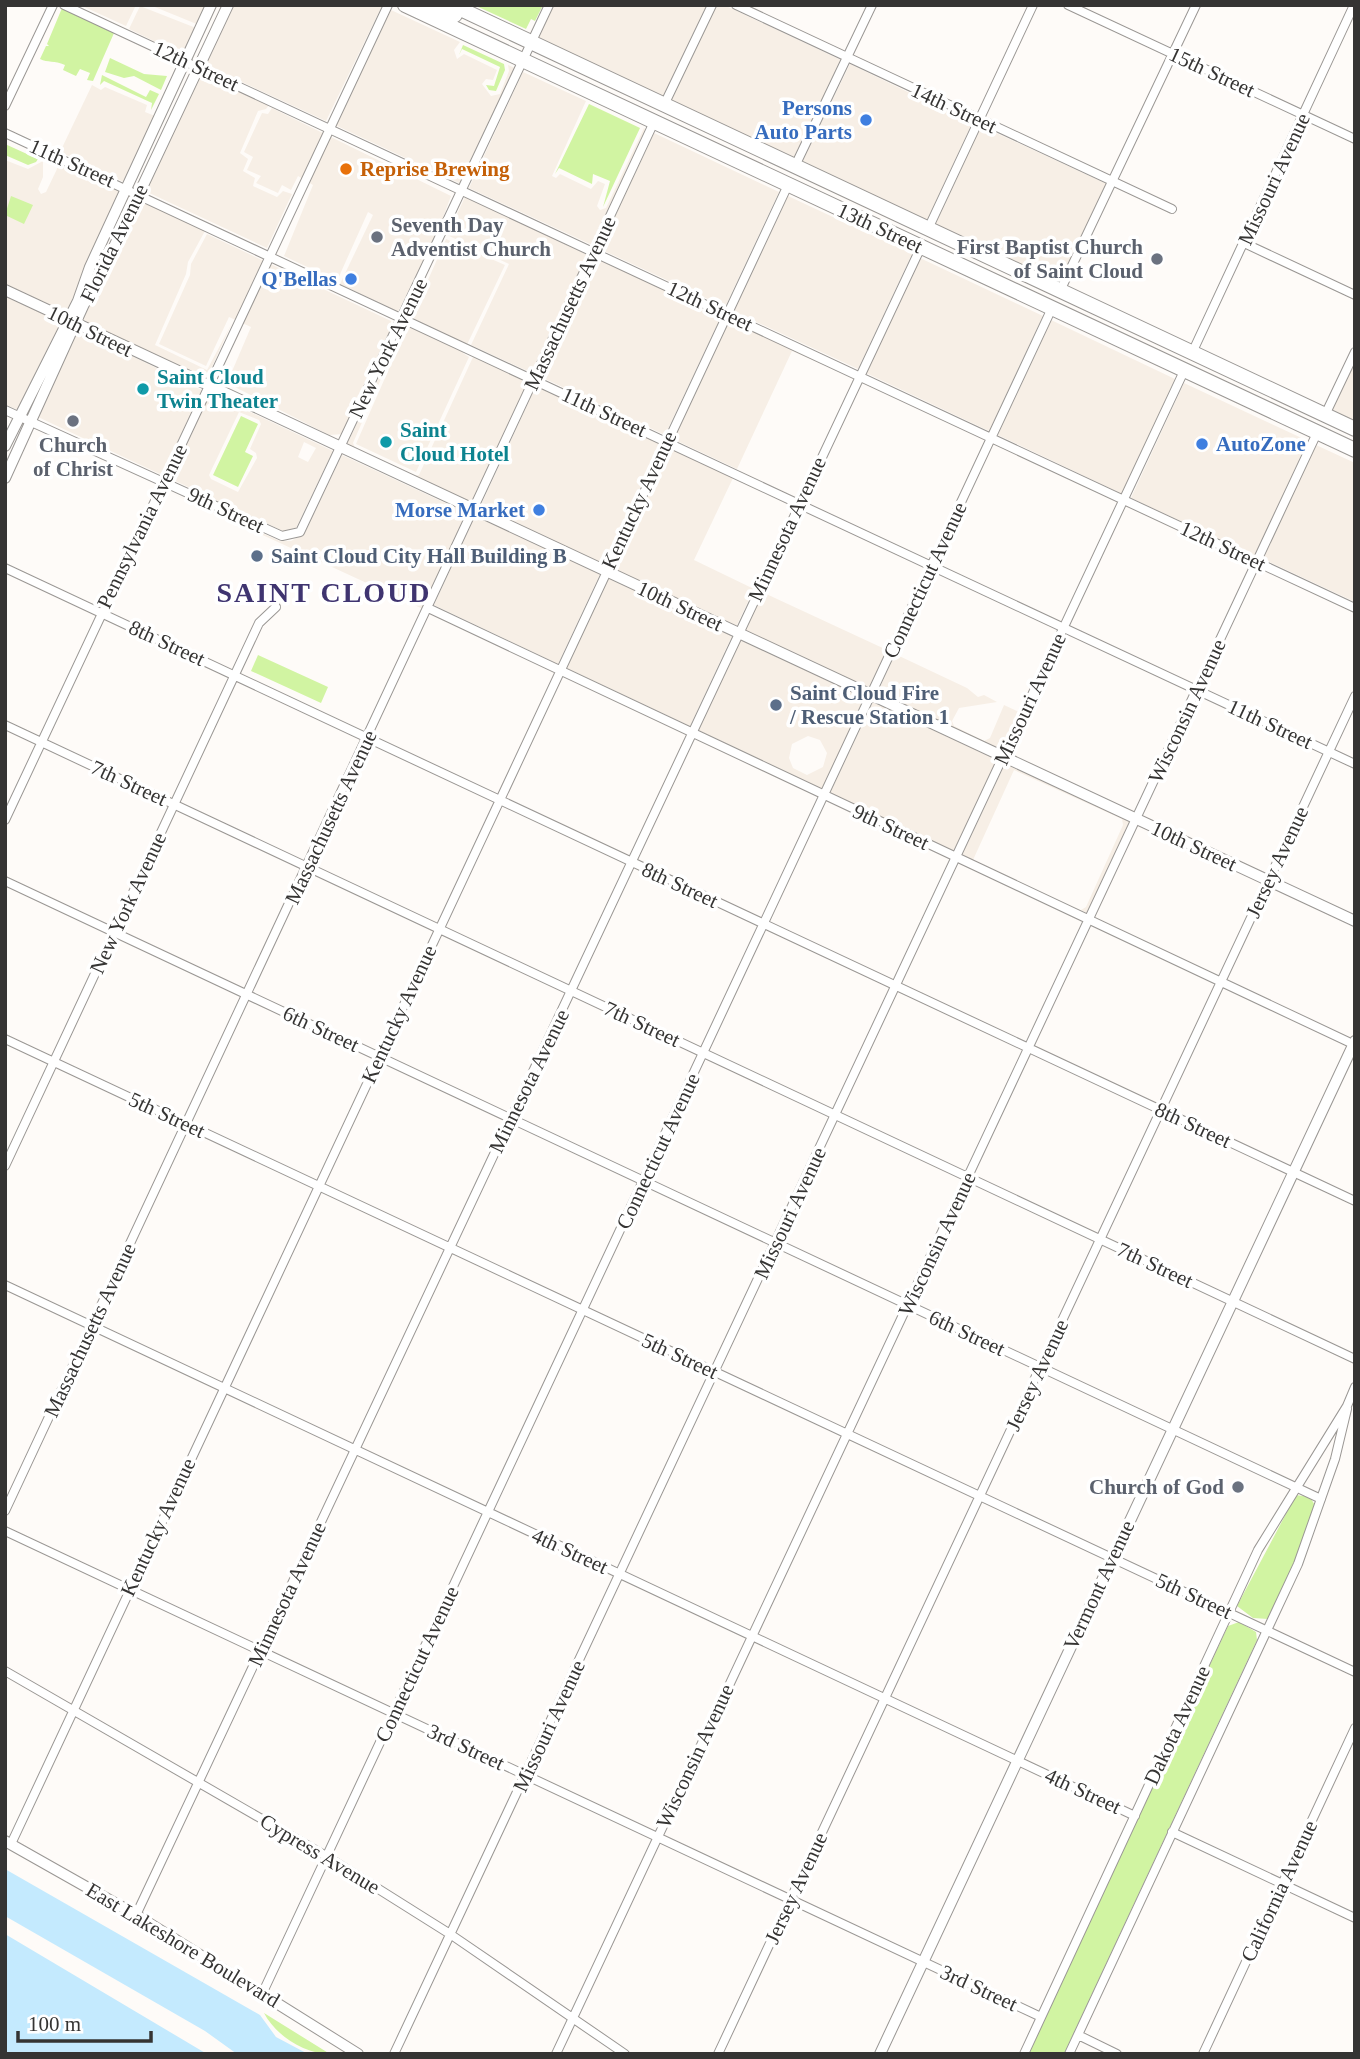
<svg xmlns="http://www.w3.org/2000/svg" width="1360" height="2059" font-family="Georgia,serif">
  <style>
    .built { fill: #f7efe6; fill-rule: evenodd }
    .green { fill: #d1f4a2 }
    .water { fill: #c4eafe }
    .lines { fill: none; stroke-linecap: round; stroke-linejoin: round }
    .street-casing { stroke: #9a9794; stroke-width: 10 }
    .secondary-casing { stroke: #9a9794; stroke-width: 12 }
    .highway-casing { stroke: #9a9794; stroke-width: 16 }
    .street { stroke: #fff; stroke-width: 8 }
    .secondary { stroke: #fff; stroke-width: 10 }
    .highway { stroke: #fff; stroke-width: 14 }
    .shop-dot { fill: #3f7fe0; stroke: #fff; stroke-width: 2.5 }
    .food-dot { fill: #e8710a; stroke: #fff; stroke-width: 2.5 }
    .worship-dot { fill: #6b7280; stroke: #fff; stroke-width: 2.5 }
    .culture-dot { fill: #0f9aa8; stroke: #fff; stroke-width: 2.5 }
    .service-dot { fill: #5c6f8a; stroke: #fff; stroke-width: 2.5 }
    .labels { text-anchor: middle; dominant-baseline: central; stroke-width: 7; stroke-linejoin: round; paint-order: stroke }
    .street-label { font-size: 21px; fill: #353433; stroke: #fff }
    .shop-label { font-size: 21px; font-weight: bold; fill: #366cbe; stroke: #fff; text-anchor: end }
    .food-label { font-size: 21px; font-weight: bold; fill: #c56008; stroke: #fff; text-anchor: start }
    .worship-label { font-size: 21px; font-weight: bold; fill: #5b616d; stroke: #fff; text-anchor: end }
    .culture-label { font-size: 21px; font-weight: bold; fill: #0d838f; stroke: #fff; text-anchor: start }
    .service-label { font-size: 21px; font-weight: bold; fill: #4e5e75; stroke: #fff; text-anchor: start }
    .district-label { font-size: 28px; font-weight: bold; letter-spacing: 2px; fill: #3f3470; stroke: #fff }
  </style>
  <rect width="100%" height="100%" fill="#fefbf8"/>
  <!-- built -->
  <path class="built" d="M80 5H136L126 26Z
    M150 5H209L199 25Z
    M233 5H381L382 6 326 121 205 65Z
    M554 5H707L663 97 538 38Z
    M717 5H724L841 60 794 159 671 101Z
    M140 6 196 28 183 55 129 29Z
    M391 10 460 42 454 50 457 59 464 54 497 70 493 80 486 79 482 84 491 96 500 94 509 71 508 65 515 68 461 184 335 125Z
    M850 64 972 123 927 221 802 162Z
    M523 72 586 101 552 176 556 178 560 174 591 189 598 181 605 184 597 206 600 210 606 208 644 128 646 130 592 245 469 188Z
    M201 74 269 105 266 109 258 111 240 153 248 159 243 171 255 178 253 186 277 197 283 191 292 194 267 248 145 191Z
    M92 85 101 90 105 87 147 105 145 112 155 116 124 182 60 152Z
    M272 108 451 196 438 231 398 312 340 284 373 215 368 212 337 281 284 256 313 185 298 176 291 190 282 185 278 193 256 183 261 176 247 170 253 157 244 152 262 113 268 114Z
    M981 126 1107 184 1059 283 935 225Z
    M654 133 779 192 725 307 600 249Z
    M5 160 28 169 43 161V177L38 189 41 194 46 192 57 169 56 162 119 191 66 314 5 284Z
    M788 196 912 254 858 369 733 311Z
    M465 197 588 255 532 373 471 345 509 264 447 235Z
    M141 201 205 231 188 262 186 274 155 345 207 370 232 323 206 380 82 321Z
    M207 234 391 321V332L343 434 329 435 227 383 251 327 229 317 206 366 159 344 190 275 191 264Z
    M446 239 505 265 463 353 469 357 416 472 356 444Z
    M596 258 721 317 665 435 541 377Z
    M920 258 1043 316 989 431 866 373Z
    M5 296 62 323 19 410 5 405Z
    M729 320 854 378 792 351 737 469 673 439Z
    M1051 320 1175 379 1122 494 998 435Z
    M404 326 353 443 355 448 414 476 419 475 473 357 528 382 471 504 346 446Z
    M78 330 202 390 162 475 38 417Z
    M1355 363V421L1332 410Z
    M1184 383 1308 441 1255 556 1131 498Z
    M536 386 661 444 604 564 480 507Z
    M210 393 333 451 296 528 283 531 171 479ZM239 412 259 420 261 424 250 449 256 453 257 458 238 492 211 479 209 475ZM304 442 316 448 308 462 298 457Z
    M1316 445 1355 463V602L1263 559Z
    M669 448 733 478 694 560 754 589 736 627 612 568Z
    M342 455 467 513 423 609 165 490 280 541H291L304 534Z
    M475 516 600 574 558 664 434 605Z
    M608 578 732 636 690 726 566 668Z
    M762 592 887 650 869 689 745 631Z
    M740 640 865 698 822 789 698 730ZM808 736 820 740 827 753 823 767 807 775 793 768 789 758 792 744Z
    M895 654 967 688 978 697 984 695 997 702 959 708 952 721 954 726 984 741 990 738 1004 705 1019 712 1001 751 878 692Z
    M873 702 997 760 954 851 830 793Z
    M1005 764 1130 822 1087 913 1068 904 1081 910 1086 907 1123 825 1122 819 1014 770 973 860 962 855Z"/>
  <!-- green -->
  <path class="green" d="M474 5H543L535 21 531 19 526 29Z
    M62 8 114 33 93 81 87 80 90 73 80 69 76 76 63 70 65 65C54 60 48 63 40 59L46 46H49L47 44Z
    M463 45 504 64 505 70 496 91 489 90 486 85 494 86 500 67 462 49 459 55Z
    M110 58 144 74 167 76 161 90 134 76 124 78 105 72Z
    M102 75 146 97 150 90 159 94 151 110 152 103 104 81 100 85Z
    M589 104 640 128 603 207 610 181 593 174 592 184 559 168 555 174Z
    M5 144 38 159 36 162 28 165 5 155Z
    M11 196 33 205 24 224 5 215Z
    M241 416 258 424 245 452 253 456 238 487 213 475Z
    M258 655 328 687 321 703 251 671Z
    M1296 1495 1310 1497 1316 1507 1297 1558 1268 1619 1253 1618 1237 1606Z
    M1239 1622 1256 1632 1257 1640 1064 2054H1028L1228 1626Z
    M264 2013 330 2054C305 2054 276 2036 264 2013Z"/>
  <!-- water -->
  <path class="water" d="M5 1869 260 2015 276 2037 308 2054H237L205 2031 5 1916Z
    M5 1934 207 2054H5Z"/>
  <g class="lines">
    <defs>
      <path id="street" d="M64 5 1355 608
        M736 5 1172 209
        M1068 5 1355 139
        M664 105 712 5
        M5 106 53 5
        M5 133 1355 764
        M795 166 872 5
        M928 229 1033 5
        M1244 243 1355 295
        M1060 291 1196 5
        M1192 353 1354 5
        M5 410 282 536 300 532 549 5
        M1325 415 1355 352
        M5 568 1355 1201
        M428 608 1355 1045
        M5 725 1355 1359
        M5 820 388 5
        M5 881 1321 1499
        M5 1039 1355 1672
        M5 1166 259 623 276 607
        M5 1285 1135 1816
        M5 1511 654 122
        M5 1531 1041 2017
        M5 1671 326 1856 450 1934 625 2054
        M1172 1832 1355 1918
        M11 1844 788 185
        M136 1915 921 247
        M263 1992 1052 308
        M1078 2035 1117 2054
        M394 2054 1184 371
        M556 2054 1317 433
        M718 2054 1355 696
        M1024 2054 1258 1550 1347 1406 1355 1387
        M1069 2054 1298 1564 1335 1459 1347 1409
        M1203 2054 1355 1728"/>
      <path id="secondary" d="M5 290 1355 921
        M5 446 78 301 90 267 211 5
        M5 478 84 304 96 285 228 5
        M5 1841 136 1915 358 2054
        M880 2054 1355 1041"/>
      <path id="highway" d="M405 5 1355 450
        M429 5 455 15
        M452 5 1355 429"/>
    </defs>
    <!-- street casing -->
    <use href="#street" class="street-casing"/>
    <!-- secondary casing -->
    <use href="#secondary" class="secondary-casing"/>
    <!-- highway casing -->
    <use href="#highway" class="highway-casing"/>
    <!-- street -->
    <use href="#street" class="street"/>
    <!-- secondary -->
    <use href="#secondary" class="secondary"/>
    <!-- highway -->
    <use href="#highway" class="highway"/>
  </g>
  <!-- markers -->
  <g class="shop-dot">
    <circle cx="866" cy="120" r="7"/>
    <circle cx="351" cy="279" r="7"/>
    <circle cx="1202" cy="444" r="7"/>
    <circle cx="539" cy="510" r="7"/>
  </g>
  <circle class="food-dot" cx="346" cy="169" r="7"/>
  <g class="worship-dot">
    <circle cx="377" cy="237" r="7"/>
    <circle cx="1157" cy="259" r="7"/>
    <circle cx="73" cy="421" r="7"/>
    <circle cx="1238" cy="1487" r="7"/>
  </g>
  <g class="culture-dot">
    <circle cx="143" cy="389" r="7"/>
    <circle cx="386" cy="442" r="7"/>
  </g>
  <g class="service-dot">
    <circle cx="257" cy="556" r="7"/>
    <circle cx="776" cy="705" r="7"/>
  </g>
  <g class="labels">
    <!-- street labels -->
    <g class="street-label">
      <text transform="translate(196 66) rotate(25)">12th Street</text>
      <text transform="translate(1212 72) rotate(25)">15th Street</text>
      <text transform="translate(954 108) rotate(25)">14th Street</text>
      <text transform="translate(72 163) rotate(24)">11th Street</text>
      <text transform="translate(1274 179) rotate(-65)">Missouri Avenue</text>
      <text transform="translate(880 228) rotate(25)">13th Street</text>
      <text transform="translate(114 243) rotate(-64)">Florida Avenue</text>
      <text transform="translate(570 303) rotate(-65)">Massachusetts Avenue</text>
      <text transform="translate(710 306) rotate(25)">12th Street</text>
      <text transform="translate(90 331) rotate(26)">10th Street</text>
      <text transform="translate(388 348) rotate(-64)">New York Avenue</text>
      <text transform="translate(604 412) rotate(25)">11th Street</text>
      <text transform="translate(639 500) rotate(-65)">Kentucky Avenue</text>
      <text transform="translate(226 510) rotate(25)">9th Street</text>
      <text transform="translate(142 526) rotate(-64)">Pennsylvania Avenue</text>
      <text transform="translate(787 529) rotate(-65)">Minnesota Avenue</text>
      <text transform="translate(1223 546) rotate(25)">12th Street</text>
      <text transform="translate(925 580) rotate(-65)">Connecticut Avenue</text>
      <text transform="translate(680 606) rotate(25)">10th Street</text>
      <text transform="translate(167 643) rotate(25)">8th Street</text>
      <text transform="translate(1030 699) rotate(-65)">Missouri Avenue</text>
      <text transform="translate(1187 711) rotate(-65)">Wisconsin Avenue</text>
      <text transform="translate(1270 724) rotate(25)">11th Street</text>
      <text transform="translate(129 783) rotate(25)">7th Street</text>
      <text transform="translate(331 817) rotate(-65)">Massachusetts Avenue</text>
      <text transform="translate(891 827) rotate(25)">9th Street</text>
      <text transform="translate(1194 846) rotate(25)">10th Street</text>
      <text transform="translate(1277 862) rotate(-65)">Jersey Avenue</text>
      <text transform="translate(680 885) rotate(25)">8th Street</text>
      <text transform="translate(128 903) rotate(-65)">New York Avenue</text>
      <text transform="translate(399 1014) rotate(-65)">Kentucky Avenue</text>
      <text transform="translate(642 1024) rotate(25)">7th Street</text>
      <text transform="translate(321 1029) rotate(25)">6th Street</text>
      <text transform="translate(529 1081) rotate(-64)">Minnesota Avenue</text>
      <text transform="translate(167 1115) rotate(25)">5th Street</text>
      <text transform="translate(1193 1125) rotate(25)">8th Street</text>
      <text transform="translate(658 1151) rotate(-65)">Connecticut Avenue</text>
      <text transform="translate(790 1213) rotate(-65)">Missouri Avenue</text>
      <text transform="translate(937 1244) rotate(-65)">Wisconsin Avenue</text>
      <text transform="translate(1155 1265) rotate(25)">7th Street</text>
      <text transform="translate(90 1330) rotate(-65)">Massachusetts Avenue</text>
      <text transform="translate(967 1333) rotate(25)">6th Street</text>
      <text transform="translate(680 1356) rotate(25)">5th Street</text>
      <text transform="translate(1037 1375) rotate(-65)">Jersey Avenue</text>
      <text transform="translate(158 1527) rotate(-65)">Kentucky Avenue</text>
      <text transform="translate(570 1551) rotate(25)">4th Street</text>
      <text transform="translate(1099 1585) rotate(-65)">Vermont Avenue</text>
      <text transform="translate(287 1594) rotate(-65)">Minnesota Avenue</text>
      <text transform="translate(1194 1596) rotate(25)">5th Street</text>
      <text transform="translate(417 1664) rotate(-65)">Connecticut Avenue</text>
      <text transform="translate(1177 1725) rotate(-65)">Dakota Avenue</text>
      <text transform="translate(549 1726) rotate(-65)">Missouri Avenue</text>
      <text transform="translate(466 1747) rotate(25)">3rd Street</text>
      <text transform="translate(695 1756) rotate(-65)">Wisconsin Avenue</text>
      <text transform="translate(1083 1791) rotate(25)">4th Street</text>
      <text transform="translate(320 1854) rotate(31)">Cypress Avenue</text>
      <text transform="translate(796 1888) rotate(-65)">Jersey Avenue</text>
      <text transform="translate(1279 1891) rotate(-65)">California Avenue</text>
      <text transform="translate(183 1945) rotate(31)">East Lakeshore Boulevard</text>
      <text transform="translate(979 1988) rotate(25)">3rd Street</text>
    </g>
    <!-- shop labels -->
    <g class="shop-label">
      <text x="852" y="108">Persons<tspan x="852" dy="24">Auto Parts</tspan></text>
      <text x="337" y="279">Q'Bellas</text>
      <text x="1216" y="444" text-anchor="start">AutoZone</text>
      <text x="525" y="510">Morse Market</text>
    </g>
    <!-- food labels -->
    <g class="food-label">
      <text x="360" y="169">Reprise Brewing</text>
    </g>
    <!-- worship labels -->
    <g class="worship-label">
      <text x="391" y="225" text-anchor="start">Seventh Day<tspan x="391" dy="24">Adventist Church</tspan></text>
      <text x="1143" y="247">First Baptist Church<tspan x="1143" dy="24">of Saint Cloud</tspan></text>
      <text x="73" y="445" text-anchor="middle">Church<tspan x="73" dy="24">of Christ</tspan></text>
      <text x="1224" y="1487">Church of God</text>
    </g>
    <!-- culture labels -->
    <g class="culture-label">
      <text x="157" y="377">Saint Cloud<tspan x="157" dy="24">Twin Theater</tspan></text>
      <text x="400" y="430">Saint<tspan x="400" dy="24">Cloud Hotel</tspan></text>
    </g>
    <!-- service labels -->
    <g class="service-label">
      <text x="271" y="556">Saint Cloud City Hall Building B</text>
      <text x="790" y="693">Saint Cloud Fire<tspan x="790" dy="24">/ Rescue Station 1</tspan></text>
    </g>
    <!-- district labels -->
    <g class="district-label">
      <text x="324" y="592">SAINT CLOUD</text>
    </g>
  </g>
  <!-- border -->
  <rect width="1360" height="2059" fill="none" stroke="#353433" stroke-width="14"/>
  <!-- scale -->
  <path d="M18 2031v10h133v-10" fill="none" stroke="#353433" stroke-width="3.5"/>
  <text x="28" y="2031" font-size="21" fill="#353433" stroke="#ffffff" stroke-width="5" paint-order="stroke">100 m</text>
</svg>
